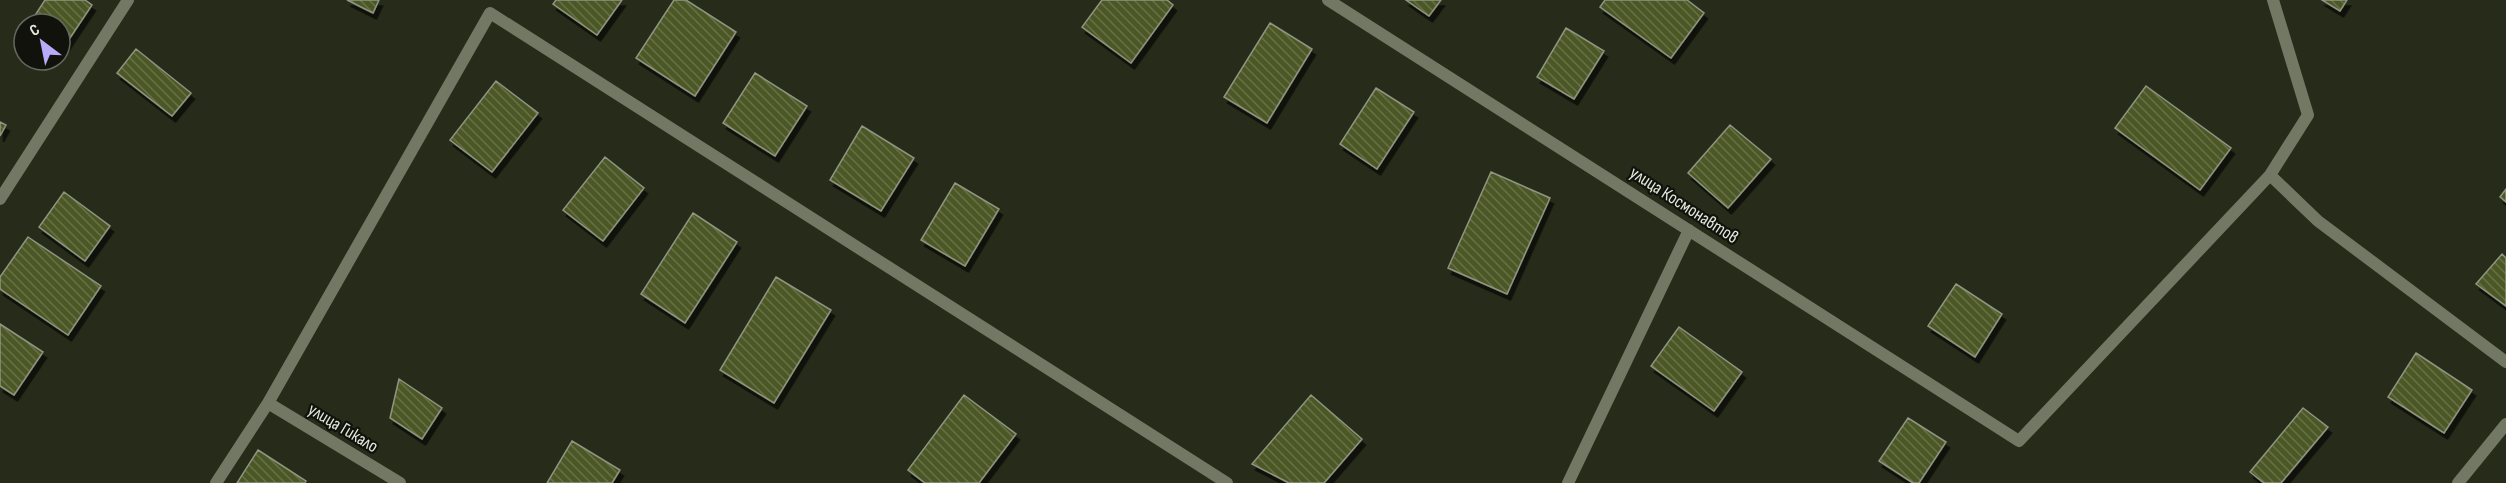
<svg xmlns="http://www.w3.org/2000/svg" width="2506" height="483" font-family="'Sofia Sans Condensed',sans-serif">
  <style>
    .building { fill: url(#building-back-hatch); stroke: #8f9581; stroke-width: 1.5; filter: url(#shadow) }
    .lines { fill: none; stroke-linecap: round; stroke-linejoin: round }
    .street { stroke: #727863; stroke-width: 12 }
    .labels { text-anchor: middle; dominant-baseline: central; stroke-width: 4.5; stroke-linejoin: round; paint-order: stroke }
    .street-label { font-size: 18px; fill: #e5e8de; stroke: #10120b }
  </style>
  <defs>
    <pattern id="building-back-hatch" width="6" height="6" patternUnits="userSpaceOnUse" patternTransform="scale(1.5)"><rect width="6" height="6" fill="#4c5827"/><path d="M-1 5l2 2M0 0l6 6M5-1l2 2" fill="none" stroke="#667046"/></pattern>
    <filter id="shadow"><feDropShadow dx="3.5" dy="6" stdDeviation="0" flood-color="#0009"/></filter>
  </defs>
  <rect width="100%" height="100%" fill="#262b1a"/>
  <!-- building -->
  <path class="building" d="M45 0H85L92 5 66 44 60 40V24L30 23Z
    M347 0H379L373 13Z
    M556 0H622L597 35 553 4Z
    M674 0H686L736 32 695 96 636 58Z
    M1102 0H1167L1173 5 1131 63 1082 27Z
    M1406 0H1441L1429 16Z
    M1605 0H1687L1704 13 1671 58 1600 7Z
    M2322 0H2347L2340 11Z
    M1270 23 1312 49 1267 123 1224 97Z
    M1566 28 1604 51 1574 99 1537 77Z
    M136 49 191 93 172 116 117 73Z
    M755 73 807 106 775 156 723 123Z
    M496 81 538 113 492 172 450 140Z
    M2146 86 2231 148 2200 190 2115 128Z
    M1376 88 1414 112 1377 169 1340 144Z
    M0 122 6 125 0 136Z
    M1730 125 1771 159 1728 208 1688 173Z
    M862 126 914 158 881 211 830 180Z
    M605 157 644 188 603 241 563 210Z
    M1491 172 1550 198 1507 294 1448 268Z
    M955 183 999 209 965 266 921 240Z
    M2506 189V202L2500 197Z
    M64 192 110 226 85 261 39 227Z
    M693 213 737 242 685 323 641 294Z
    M28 237 101 286 68 335 0 289V277Z
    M2502 254 2506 258V306L2476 284Z
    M776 277 831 310 774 403 720 370Z
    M1956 284 2002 314 1975 357 1928 326Z
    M0 324 43 352 14 395 0 386Z
    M1679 327 1742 372 1714 411 1651 366Z
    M2416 353 2472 390 2444 433 2388 397Z
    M399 379 442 408 422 439 390 418Z
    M964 395 1016 434 979 483H925L908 470Z
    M1311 395 1362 439 1324 483H1289L1252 464Z
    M2303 408 2328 427 2281 483H2264L2250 472Z
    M1908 418 1946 442 1919 483H1913L1879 461Z
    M572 441 620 470 612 483H547Z
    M258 450 306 481 305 483H237Z"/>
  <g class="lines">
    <!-- street -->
    <path class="street" d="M1328 0 2019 441 2270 175 2308 115 2273 0
      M2270 175 2318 221 2506 362
      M0 199 128 0
      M268 403 400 483
      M216 483 268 403 490 13 1227 483
      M1568 483 1689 230
      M2458 483 2506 424"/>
  </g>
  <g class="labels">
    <!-- street labels -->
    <g class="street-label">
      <text transform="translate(1684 205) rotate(33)">улица Космонавтов</text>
      <text transform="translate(343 428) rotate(31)">улица Гикало</text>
    </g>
  </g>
  <!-- north arrow -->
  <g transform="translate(42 42) rotate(328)"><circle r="28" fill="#10120b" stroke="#65685f" stroke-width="1.5"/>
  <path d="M0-4.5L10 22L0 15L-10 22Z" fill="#b8abf7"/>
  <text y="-9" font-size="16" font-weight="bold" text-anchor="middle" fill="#e5e8de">С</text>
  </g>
</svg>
